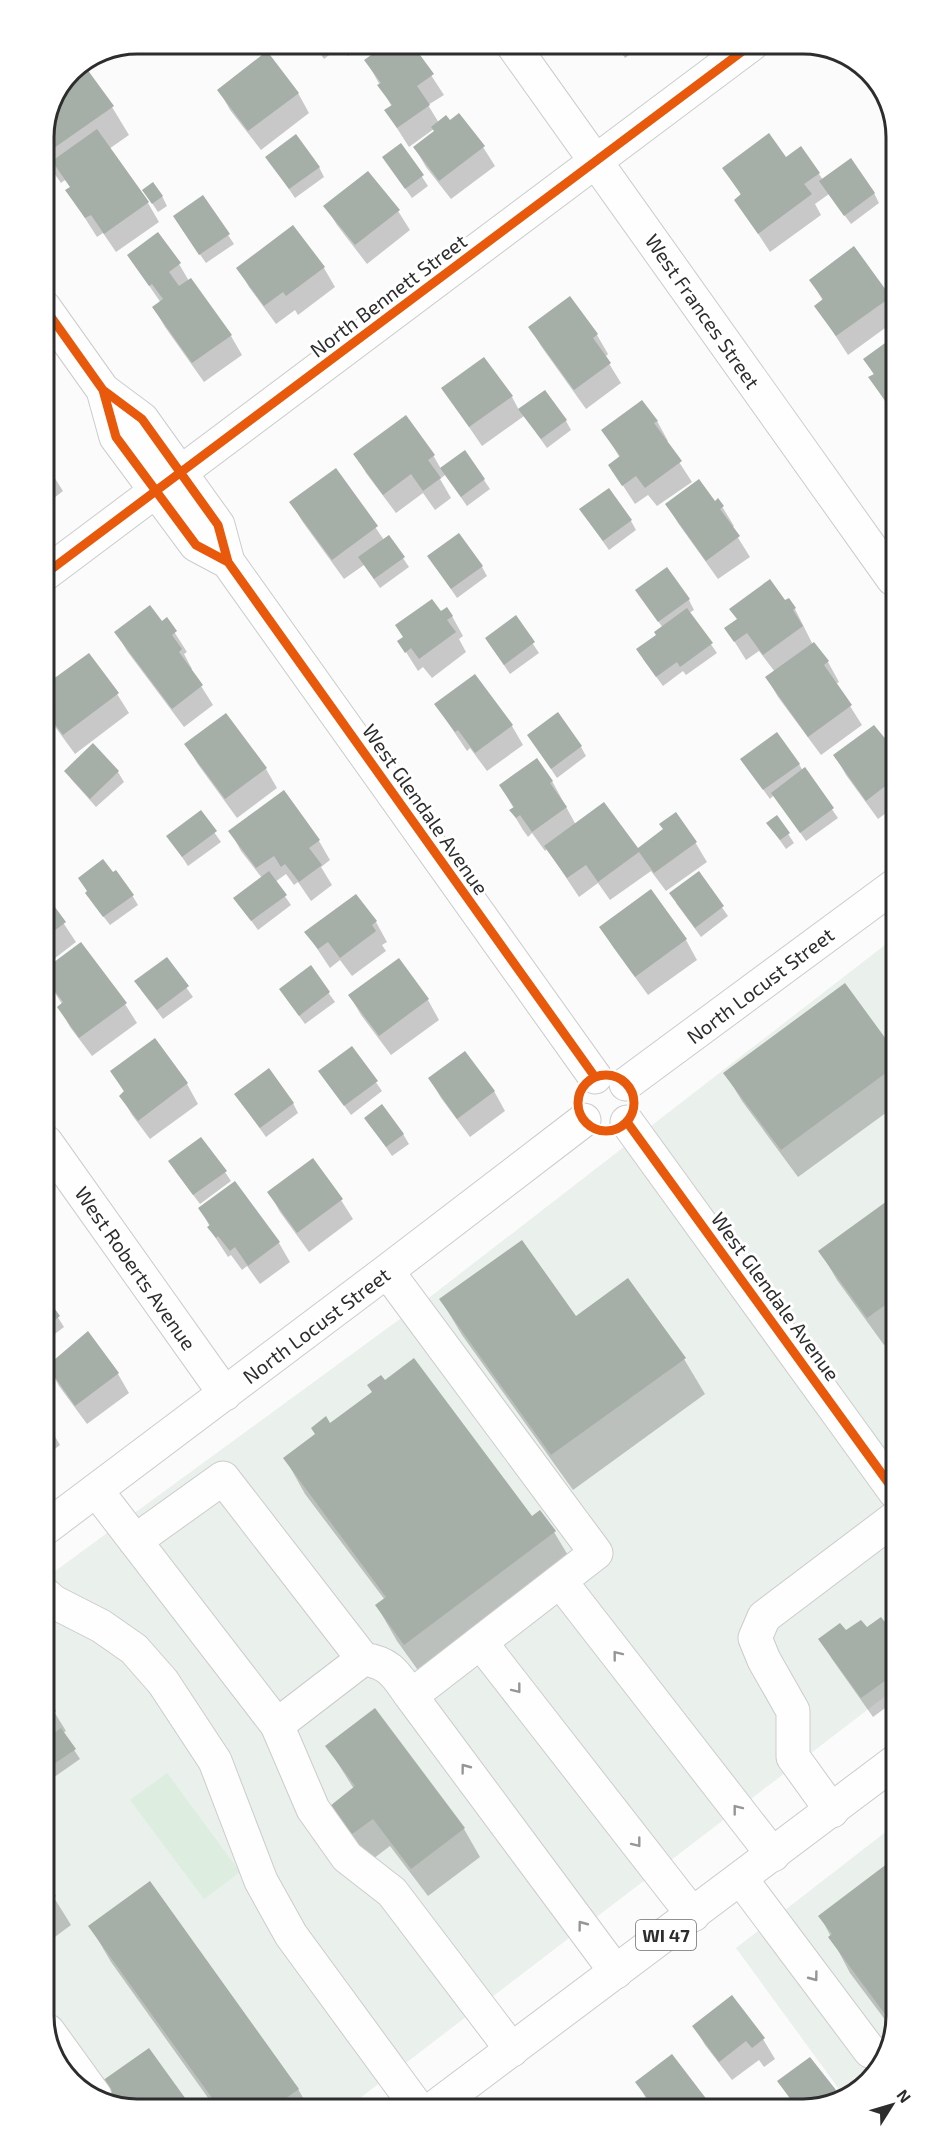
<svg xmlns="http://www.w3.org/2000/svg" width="940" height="2153" font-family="'Exo 2',sans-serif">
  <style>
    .built { fill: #eaf0eb }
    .green { fill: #ddeee0 }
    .shadow { fill: #0003 }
    .building { fill: #a6aea8 }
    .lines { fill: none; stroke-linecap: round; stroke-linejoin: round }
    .minor-casing { stroke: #cbcccb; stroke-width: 35 }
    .major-casing { stroke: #cbcccb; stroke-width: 35 }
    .minor { stroke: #fefefe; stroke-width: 33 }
    .major { stroke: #fefefe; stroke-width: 33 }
    .cycleway-casing { stroke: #fff; stroke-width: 13 }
    .cycleway { stroke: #e8590c; stroke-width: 9 }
    .oneway { stroke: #959695 }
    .labels { text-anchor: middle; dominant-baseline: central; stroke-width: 6; stroke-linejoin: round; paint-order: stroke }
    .shield { fill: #fff; stroke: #6b6c6b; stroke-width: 1.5 }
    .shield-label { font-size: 18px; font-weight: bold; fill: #2c2d2c }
    .street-label { font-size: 20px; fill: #2c2d2c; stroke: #fff }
    .rim { fill: none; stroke: #2c2d2c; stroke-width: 3 }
  </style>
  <rect width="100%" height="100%" fill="#fafbfa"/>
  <!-- built -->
  <path class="built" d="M894 938 896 1688 347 2108 131 2109 80 2090 48 2046 47 1577 430 1297Z
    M896 1824V2016L877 2073 844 2096 736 1948Z"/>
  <!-- green -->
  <path class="green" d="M167 1773 240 1872 204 1899 130 1800Z"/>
  <!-- shadow -->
  <path class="shadow" d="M313 44H364L348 56 341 46 324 59Z
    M390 44H405L409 48 412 46 444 95 428 105 439 123 483 147 495 166 451 199 426 167 415 148 440 128 438 126 409 147 386 111 392 107 366 60Z
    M615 44H644L625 58Z
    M69 75 112 107 129 135 109 149 148 203 159 222 116 252 103 233 97 237 67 190 71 188 65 180 61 183 44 159V131Z
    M219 90 298 93 309 113 261 150 230 110Z
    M401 145 428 186 412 198 390 167Z
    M267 157 319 167 324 177 295 198Z
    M786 159 819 174 823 180 874 193 879 203 851 224 829 194 815 204 821 215 770 252 736 200 741 195 724 168Z
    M144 191 162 196 167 206 158 212Z
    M325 206 398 211 410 230 367 264 337 225Z
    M180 226 228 235 234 244 206 263Z
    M128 255 179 264 189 281 231 336 242 355 204 382 165 327 154 308 161 303Z
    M238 268H324L335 287 298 315 295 310 276 324 249 287Z
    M811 280 890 298 892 302V323L848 355 816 306 823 301Z
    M530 327 597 335 608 354 605 357 621 383 586 409 541 346Z
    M892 340V412L870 378 874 375 865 359Z
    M443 389 512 397 519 410 566 421 571 430 547 448 524 416 482 446Z
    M657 421 668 441 666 442 692 482 657 506 648 495 635 504 610 466 620 458 603 430Z
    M355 454 433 455 441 469 484 480 490 489 467 506 445 475 440 479 451 498 435 510 423 493 396 513 366 473Z
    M44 461 63 491 45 505Z
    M336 470 384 540 403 558 409 567 380 588 364 565 344 579 302 521 291 502Z
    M718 500 734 526 732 528 750 557 718 579 678 523 667 504 714 503Z
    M587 519 631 521 636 530 609 550Z
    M429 557 482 567 487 576 457 598Z
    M666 570 689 600 694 610 689 613 717 653 686 675 683 671 663 686 643 659 663 628 643 600Z
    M785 602 795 609 813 645 828 662 839 682 836 684 862 725 821 755 778 697 767 678 775 672 759 651 746 660 726 628Z
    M441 613 452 616 463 636 459 639 466 652 432 678 423 667 418 671 399 641Z
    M515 617 539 653 510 674 486 639Z
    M166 619 187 652 184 654 192 669 191 670 213 705 184 727 127 651 116 632 162 623Z
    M45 687 117 694 129 713 75 754 45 713Z
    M436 705 512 726 523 745 487 771 470 748 467 751Z
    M529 736 581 747 586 756 557 778Z
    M893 741V808L878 819 846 775 835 755 887 744Z
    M186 744 266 769 277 788 237 818 197 763Z
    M93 746 118 772 124 782 96 807 72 780 66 771Z
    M799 764 803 771 805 770 838 818 806 841 774 795 770 799 748 769Z
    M45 781 53 795 45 801Z
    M552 781 576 825 638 850 695 842 707 862 666 891 651 871 610 900 598 883 579 897 547 849 545 851 532 833 528 837 523 830 511 810 514 809 501 786Z
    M200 812 221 842 188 866 168 836Z
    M777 817 794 843 786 849 774 832Z
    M230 831 319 841 330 860 321 867 332 885 311 901 298 882 294 885 286 874 275 882 291 905 258 930 241 907 262 878 241 851Z
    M698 873 728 916 701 937 676 903Z
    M651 892 686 940 697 960 648 995 613 947 601 928Z
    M132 895 138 905 110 925 93 903Z
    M356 896 376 922 387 942 382 945 386 951 352 976 340 960 330 968 306 932Z
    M46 897 76 942 46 965Z
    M81 944 125 1004 137 1023 92 1056 70 1027 59 1007 62 1004 46 979V970Z
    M166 959 193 997 163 1019 141 990Z
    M398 960 428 1000 439 1020 391 1055 361 1015 350 996Z
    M310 967 335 1002 305 1024 286 998Z
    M845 985 894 1052V1107L798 1177 742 1101 725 1073Z
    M155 1040 187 1084 198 1104 150 1139 132 1115 121 1096 125 1093 112 1072Z
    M352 1048 382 1091 351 1115 326 1080Z
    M430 1079 494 1091 505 1111 470 1137 441 1098Z
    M293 1103 298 1113 266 1137 242 1104Z
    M366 1118 403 1134 409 1144 392 1156Z
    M175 1171 225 1172 231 1181 200 1204Z
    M269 1192 341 1200 353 1219 309 1252 280 1212Z
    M894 1198 895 1337 884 1345 837 1280 820 1251Z
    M200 1208 279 1243 290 1262 260 1284 247 1266 242 1270 231 1255 228 1257 209 1228 210 1227Z
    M47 1300 64 1327 47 1340Z
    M441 1300 576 1318 684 1359 705 1394 573 1490 462 1335Z
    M48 1366 118 1374 129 1393 87 1424 59 1386Z
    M47 1423 60 1445 47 1455Z
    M330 1425 532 1518 554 1532 575 1567 425 1680 397 1641 377 1606 385 1600 305 1494 285 1458Z
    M866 1629 896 1634V1700L873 1717 832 1659 820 1639Z
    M48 1702 66 1731 63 1733 80 1759 50 1780 48 1777Z
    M375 1710 464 1829 480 1857 428 1896 390 1846 369 1862 348 1834 332 1806 354 1789 327 1746Z
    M896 1859V2016L892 2029 850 1973 820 1916Z
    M48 1888 71 1925 48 1942Z
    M90 1926 298 2089 309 2108 216 2109 111 1962Z
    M732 1998 763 2039 775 2059 764 2067 759 2060 732 2080 705 2045 694 2026Z
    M672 2056 709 2105 651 2106 648 2102 637 2082Z
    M810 2059 839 2100 833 2105H795L785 2091Z"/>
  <!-- building -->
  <path class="building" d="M387 44H407L409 46 412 44 434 74 417 86 430 105 397 128 384 110 392 105 377 85 381 83 364 60Z
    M267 51 299 93 248 131 217 90Z
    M84 65 114 106 44 155V131L70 72Z
    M459 113 485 146 439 181 413 147 434 131 431 127 446 115 450 120Z
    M97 129 149 202 104 234 91 215 85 218 65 190 70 187 52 161Z
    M769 133 786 157 801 146 820 173 804 184 812 194 758 234 734 200 741 194 722 168Z
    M296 134 320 167 289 189 265 157Z
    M401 143 424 175 405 189 382 157Z
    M851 158 875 193 844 216 819 181Z
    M368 171 400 210 355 245 323 206Z
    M153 182 163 196 152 204 142 190Z
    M203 195 230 234 199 255 173 216Z
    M293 225 325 267 286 296 283 292 264 306 236 268Z
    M158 232 181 263 169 272 179 286 191 278 232 335 192 363 152 307 163 299 152 284 149 286 127 255Z
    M854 246 891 297 836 336 814 306 823 299 809 280Z
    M570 296 598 334 593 338 611 363 574 390 528 327Z
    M892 338V410L868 377 874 374 863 359Z
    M484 357 513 396 469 427 441 388Z
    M545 390 567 420 541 439 518 409Z
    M642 400 658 421 654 423 682 461 645 488 636 476 622 486 608 465 620 456 601 430Z
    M406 415 435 455 428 460 441 478 423 491 411 474 383 495 353 454Z
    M465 450 485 479 461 497 440 468Z
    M44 458 54 471 45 477Z
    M336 468 378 526 332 560 289 502Z
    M699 479 715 501 718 498 724 506 720 509 740 536 706 561 665 504Z
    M609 488 632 520 603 541 579 509Z
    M459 533 483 566 451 589 427 556Z
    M389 535 405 557 374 579 358 557Z
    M667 567 690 599 658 622 635 590Z
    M770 579 785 600 789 598 796 608 793 610 803 626 763 655 747 633 734 642 724 628 737 619 729 609Z
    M432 599 441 611 447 607 453 616 447 620 456 632 419 659 411 648 405 653 397 641 403 637 395 625Z
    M150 605 162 621 167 617 177 631 172 635 182 649 179 652 203 685 172 709 114 632Z
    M687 608 713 643 680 667 677 662 656 677 636 649 656 635 654 632Z
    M516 615 535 642 504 665 485 638Z
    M814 642 829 661 824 665 852 705 808 737 765 677Z
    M89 653 119 693 63 735 45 711V685Z
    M475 674 513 725 475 753 458 730 455 732 434 704Z
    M558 712 582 746 551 769 527 735Z
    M226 713 267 768 225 799 184 744Z
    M874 725 888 742 893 739V780L866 801 833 755Z
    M777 732 800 764 763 790 740 759Z
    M93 743 119 771 90 799 64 771Z
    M537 758 553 781 550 783 567 807 532 832 520 815 516 818 509 810 514 807 499 785Z
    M805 767 834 808 800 833 771 793Z
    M284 790 320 840 309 848 322 865 299 882 285 864 281 867 274 856 256 868 228 831Z
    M604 802 638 848 663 829 659 824 676 812 697 842 654 873 639 852 598 882 586 865 567 878 544 846Z
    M201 810 217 831 182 857 166 836Z
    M777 815 790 833 780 840 766 823Z
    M103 859 113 872 116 870 134 895 103 917 85 893 87 891 78 878Z
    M269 871 287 895 251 921 233 898Z
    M699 871 724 906 695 928 669 893Z
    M651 889 687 939 635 977 599 927Z
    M356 894 377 921 372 925 376 931 340 958 328 942 318 949 304 932Z
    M46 895 66 922 46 937Z
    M81 942 127 1003 79 1038 57 1007 63 1002 46 980V968Z
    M167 957 189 986 157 1010 134 981Z
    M399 958 429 999 379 1036 348 995Z
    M311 965 330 992 299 1016 279 989Z
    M845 983 894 1050V1067L781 1150 723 1073Z
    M155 1038 188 1083 138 1121 119 1096 124 1091 110 1071Z
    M352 1046 378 1081 344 1106 318 1071Z
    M465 1051 495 1091 457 1119 428 1078Z
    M269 1068 294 1103 260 1128 234 1094Z
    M382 1104 404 1134 386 1147 364 1118Z
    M201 1137 227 1171 193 1195 168 1161Z
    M313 1158 343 1199 297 1233 267 1192Z
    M235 1181 280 1242 248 1266 235 1247 230 1251 218 1236 216 1238 207 1227 210 1225 198 1208Z
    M894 1196 895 1298 867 1318 818 1251Z
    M522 1240 576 1316 628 1278 686 1358 551 1455 439 1299Z
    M47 1298 60 1316 47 1326Z
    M88 1331 119 1373 75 1406 47 1366Z
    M414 1358 532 1516 540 1510 556 1531 404 1645 375 1605 386 1597 283 1458 315 1434 311 1428 326 1416 330 1423 372 1392 367 1385 381 1375 385 1380Z
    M881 1617 888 1626 890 1624 896 1632V1664L893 1666 896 1673 861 1698 818 1639 840 1623 846 1630 861 1620 867 1627Z
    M48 1700 56 1711 48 1717Z
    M375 1708 465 1828 411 1869 373 1819 352 1834 330 1806 355 1786 325 1746Z
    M61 1728 76 1749 48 1768V1737Z
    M896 1857V2016L893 2025 828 1937 832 1934 818 1916Z
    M150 1881 299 2089 272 2108 220 2109 88 1926Z
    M48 1886 56 1896 48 1902Z
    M732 1995 765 2038 752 2048 746 2041 719 2062 692 2026Z
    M149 2048 193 2109H131L118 2105 102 2081Z
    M672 2054 711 2105 653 2106 635 2082Z
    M810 2057 836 2090 816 2105H795L777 2081Z"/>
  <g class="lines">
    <defs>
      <path id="minor" d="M512 44 893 579
        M44 307 103 390 142 419 218 525 228 562 595 1077
        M103 390 116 437 196 545 228 562
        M45 574 752 44
        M626 1084 894 886
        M627 1122 895 1492
        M46 1142 225 1394
        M387 1271 596 1553 411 1696C396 1675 391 1663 363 1659L277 1725 313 1809 347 1857 392 1892 512 2050
        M96 1490 277 1725
        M47 1527 387 1271 584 1120
        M135 1541 223 1478 363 1659
        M560 1581 773 1855
        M47 1596 52 1601 101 1626 134 1649 163 1682 215 1761 261 1881 291 1935 417 2107
        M481 1643 693 1915
        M411 1696 616 1972
        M832 1811 793 1757V1711L764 1660 755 1638 764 1617 895 1518
        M741 1879 870 2051 883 2057
        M48 2031 95 2096"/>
      <path id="major" d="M435 2107 896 1761"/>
    </defs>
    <!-- minor casing -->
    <use href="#minor" class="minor-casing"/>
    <!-- major casing -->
    <use href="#major" class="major-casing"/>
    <!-- minor -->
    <use href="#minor" class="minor"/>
    <!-- major -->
    <use href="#major" class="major"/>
    <defs>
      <path id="cycleway" d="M44 307 103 390 142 419 218 525 228 562 595 1077
        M103 390 116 437 196 545 228 562
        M45 574 752 44
        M578 1103a28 28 0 1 1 56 0a28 28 0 1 1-56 0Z
        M627 1122 895 1492"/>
    </defs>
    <!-- cycleway casing -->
    <use href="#cycleway" class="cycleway-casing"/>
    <!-- cycleway -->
    <use href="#cycleway" class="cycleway"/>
  </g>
  <!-- one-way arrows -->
  <defs><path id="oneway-chevron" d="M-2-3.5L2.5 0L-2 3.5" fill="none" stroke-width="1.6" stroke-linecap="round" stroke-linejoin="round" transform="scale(1.5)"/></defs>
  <g class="oneway">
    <use href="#oneway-chevron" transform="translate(617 1655) rotate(-128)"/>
    <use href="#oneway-chevron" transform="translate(517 1689) rotate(52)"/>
    <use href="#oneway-chevron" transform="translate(465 1768) rotate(-127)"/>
    <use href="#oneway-chevron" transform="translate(737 1809) rotate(-128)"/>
    <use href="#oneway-chevron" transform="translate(637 1843) rotate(52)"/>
    <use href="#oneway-chevron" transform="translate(582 1925) rotate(-127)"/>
    <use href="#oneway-chevron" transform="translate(814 1977) rotate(53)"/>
  </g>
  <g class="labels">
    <!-- shield labels -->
    <rect class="shield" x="636" y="1920" width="60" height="30" rx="4.5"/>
    <g class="shield-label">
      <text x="666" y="1935">WI 47</text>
    </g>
    <!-- street labels -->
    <g class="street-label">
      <text transform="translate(388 295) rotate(-37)">North Bennett Street</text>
      <text transform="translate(703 311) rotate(55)">West Frances Street</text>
      <text transform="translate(426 809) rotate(55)">West Glendale Avenue</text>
      <text transform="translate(760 985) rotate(-37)">North Locust Street</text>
      <text transform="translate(136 1268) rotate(55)">West Roberts Avenue</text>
      <text transform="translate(776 1296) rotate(54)">West Glendale Avenue</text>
      <text transform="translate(316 1325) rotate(-37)">North Locust Street</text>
    </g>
  </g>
  <!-- crop -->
  <path d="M0 0H940V2153H0ZM137 54H803A83 83 0 0 1 886 137V2016A83 83 0 0 1 803 2099H137A83 83 0 0 1 54 2016V137A83 83 0 0 1 137 54Z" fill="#fff" fill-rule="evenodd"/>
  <path class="rim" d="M137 54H803A83 83 0 0 1 886 137V2016A83 83 0 0 1 803 2099H137A83 83 0 0 1 54 2016V137A83 83 0 0 1 137 54Z"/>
  <!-- north arrow -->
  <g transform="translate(892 2105) rotate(53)" stroke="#ffffff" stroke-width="4.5" paint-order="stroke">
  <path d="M0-4.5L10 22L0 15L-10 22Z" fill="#2c2d2c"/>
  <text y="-9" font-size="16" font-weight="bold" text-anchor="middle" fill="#2c2d2c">N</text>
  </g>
</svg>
